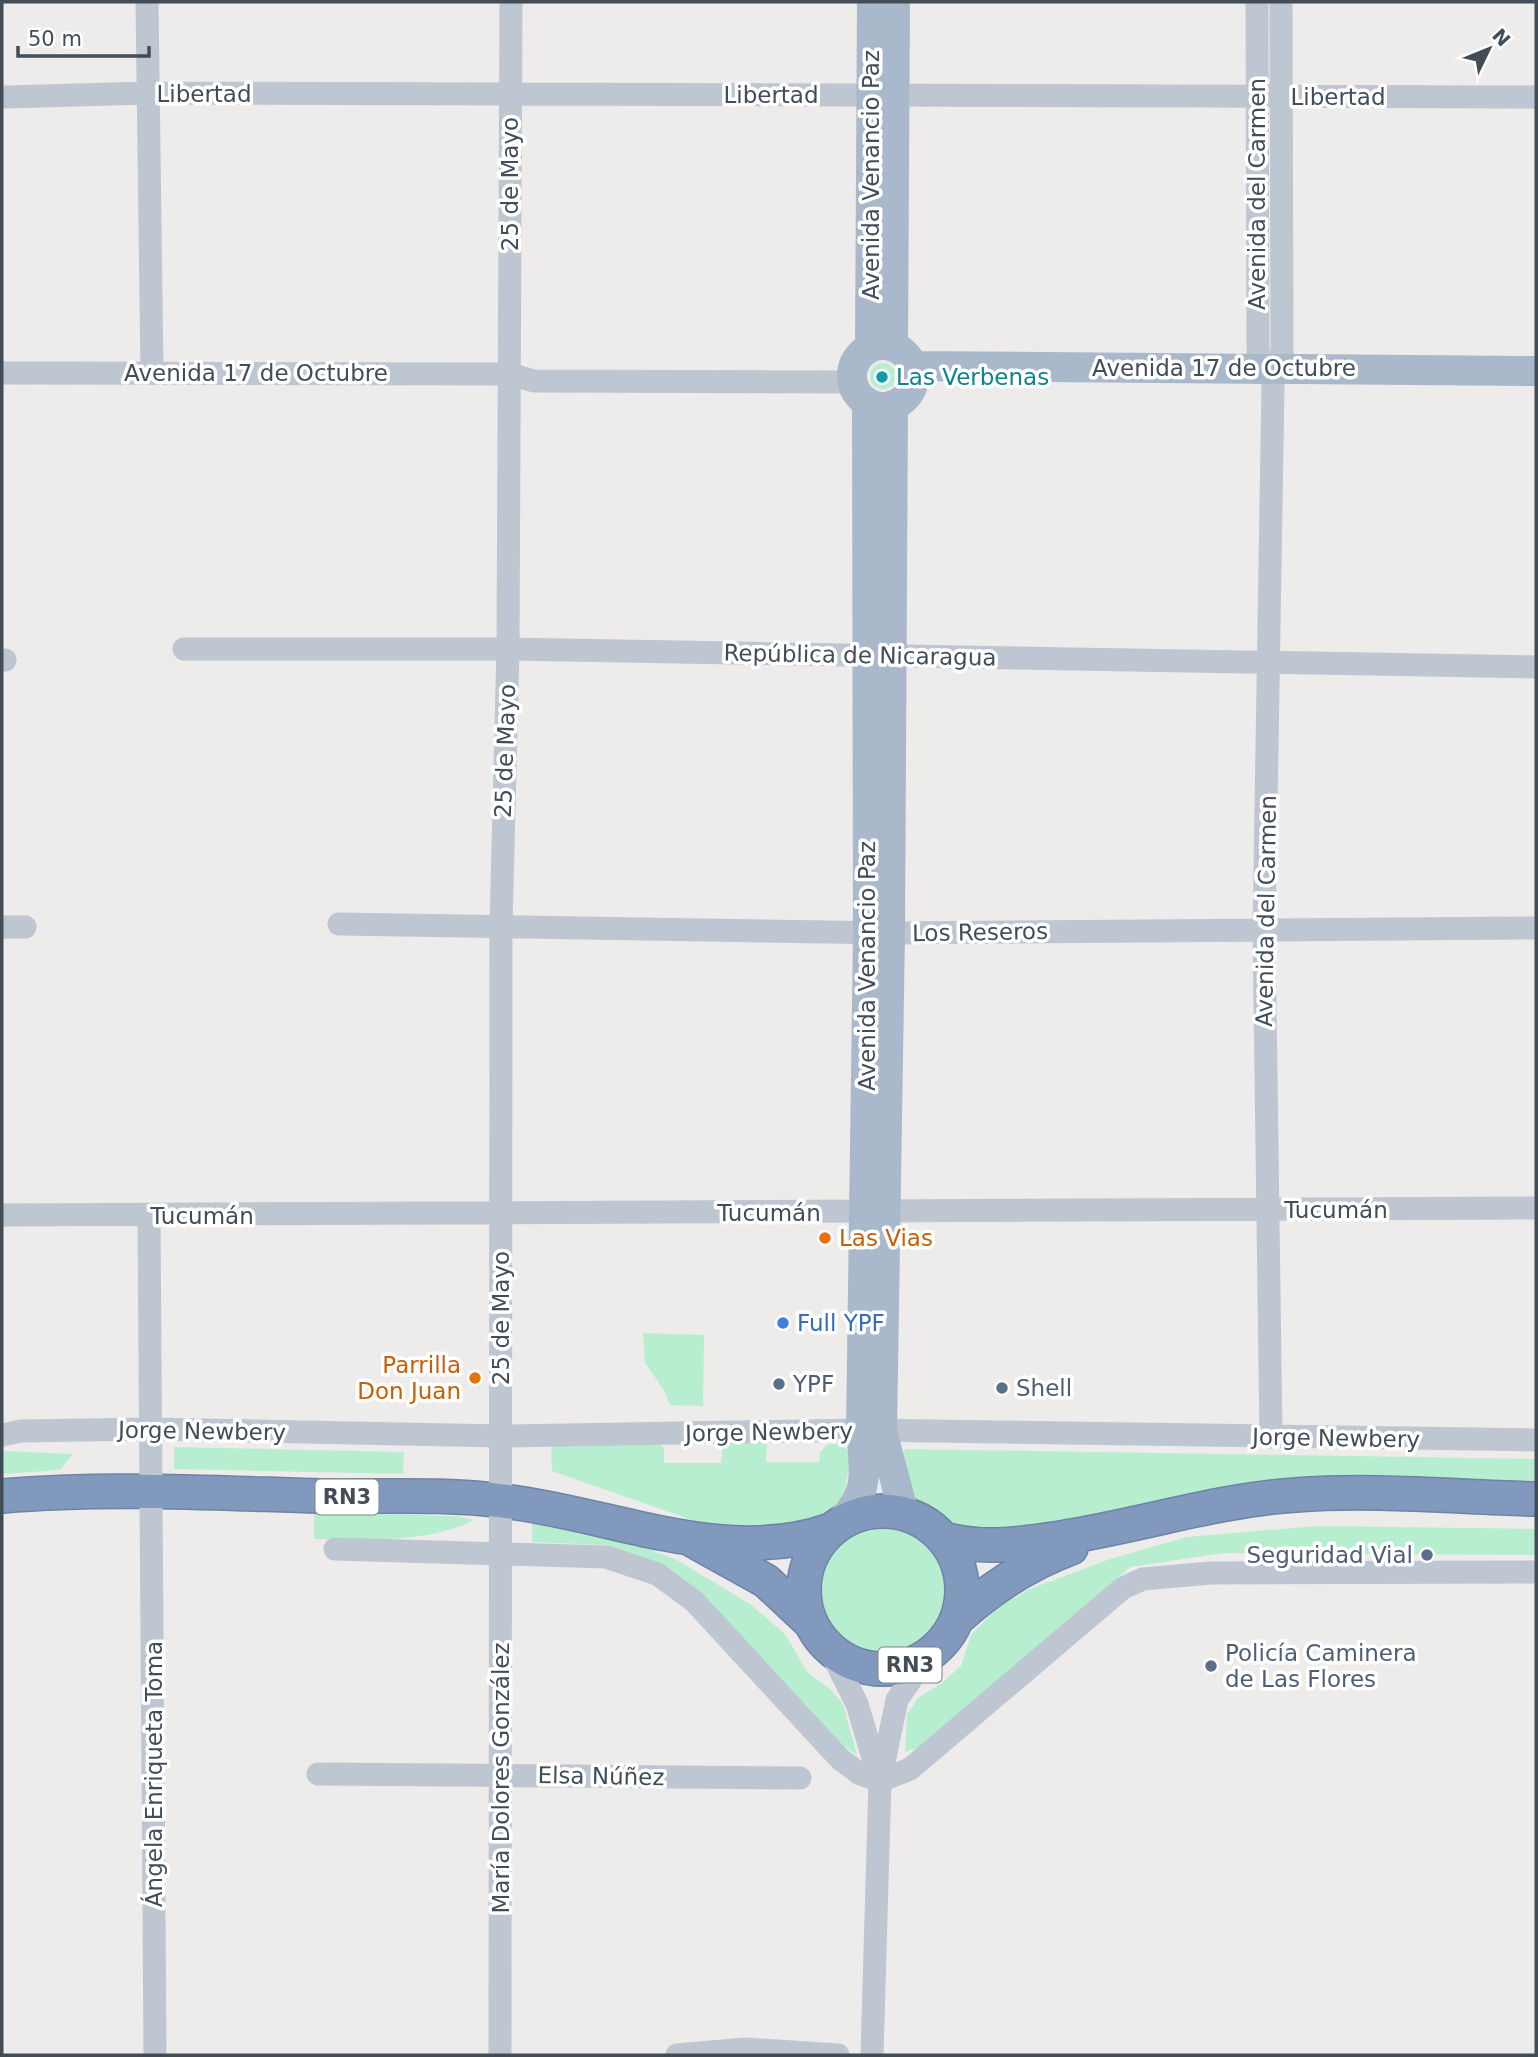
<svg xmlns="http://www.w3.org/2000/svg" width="1538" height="2057" font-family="'DejaVu Sans',sans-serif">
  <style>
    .green { fill: #b7eed0 }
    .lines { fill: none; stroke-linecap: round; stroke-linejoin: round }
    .highway-casing { stroke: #6d84a7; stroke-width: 36 }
    .minor { stroke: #bec6d1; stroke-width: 23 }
    .major { stroke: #aab8cb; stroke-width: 30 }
    .highway { stroke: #8199bc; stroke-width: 33 }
    .culture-dot { fill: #0f9aa8; stroke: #fff; stroke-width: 2.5 }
    .food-dot { fill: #e8710a; stroke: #fff; stroke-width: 2.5 }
    .shop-dot { fill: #3f7fe0; stroke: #fff; stroke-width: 2.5 }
    .service-dot { fill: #5c6f8a; stroke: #fff; stroke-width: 2.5 }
    .labels { text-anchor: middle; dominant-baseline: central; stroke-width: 7; stroke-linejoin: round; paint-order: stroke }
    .shield { fill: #fff; stroke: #7b828a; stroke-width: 2 }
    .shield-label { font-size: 21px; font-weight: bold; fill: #434d58 }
    .street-label { font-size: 23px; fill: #434d58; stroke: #fff }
    .culture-label { font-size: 23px; fill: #0d838f; stroke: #fff; text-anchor: start }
    .food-label { font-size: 23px; fill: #c56008; stroke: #fff; text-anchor: start }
    .shop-label { font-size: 23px; fill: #366cbe; stroke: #fff; text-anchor: start }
    .service-label { font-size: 23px; fill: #4e5e75; stroke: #fff; text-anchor: start }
  </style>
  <rect width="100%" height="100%" fill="#eeebeb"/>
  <!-- green -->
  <path class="green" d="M870 376a13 13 0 1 1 26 0a13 13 0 1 1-26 0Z
    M643 1333 704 1335 703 1406 670 1405 664 1390 645 1363Z
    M657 1442 664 1448V1463H721L723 1443 767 1442 766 1462H819L820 1452 828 1444H840L848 1451 850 1462 845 1489 838 1506 822 1521 792 1529 706 1525 552 1471 551 1451 556 1443Z
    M174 1447 404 1452 403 1474 174 1469Z
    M904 1449 1536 1459V1489L995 1538 943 1525 927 1512 908 1491Z
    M2 1451H3L73 1454 60 1470 2 1474Z
    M314 1512 456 1516 474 1520C431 1543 362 1540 314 1539Z
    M532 1521 593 1529 675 1559 750 1604 785 1634 807 1672 831 1690 843 1704 857 1755 838 1742 661 1565 603 1545 532 1542Z
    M1317 1526 1536 1529V1555L1223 1553 1130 1567 924 1746 905 1752 907 1714 919 1697 942 1683 961 1666 971 1635 998 1607 1030 1589 1110 1559 1187 1537Z
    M819 1591a63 63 0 1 1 126 0a63 63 0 1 1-126 0Z"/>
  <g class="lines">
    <defs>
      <path id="highway" d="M2 1496C107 1487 213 1493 319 1496 378 1497 445 1493 503 1501 610 1513 724 1568 831 1530
        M804 1590a79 79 0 1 1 158 0a79 79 0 1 1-158 0Z
        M944 1539C983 1550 1020 1544 1060 1538 1139 1526 1216 1500 1296 1495 1373 1489 1458 1497 1536 1499
        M694 1541 766 1581 809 1621
        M958 1618C992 1587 1028 1564 1071 1548"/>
    </defs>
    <!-- highway casing -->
    <use href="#highway" class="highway-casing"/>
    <!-- minor -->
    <path class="minor" d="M147 2 152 373
      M1257 2 1258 352 1272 381
      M6 97 147 93 1536 97
      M2 373 510 374 534 381 853 382
      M184 649H508L1536 667
      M2 660H5
      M339 924 890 933 1536 928
      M2 927H25
      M2 1215 1536 1208
      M149 1216 155 2055
      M2 1435 21 1431 150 1429 502 1436 861 1430 1536 1440
      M1271 1437 1264 929 1273 384 1282 354 1281 2
      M335 1549 606 1557 657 1574 694 1601 840 1759 860 1774 880 1781 910 1769 1123 1588 1143 1579 1211 1573 1536 1572
      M829 1648 857 1704 879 1778
      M318 1774 800 1778
      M500 2055 501 927 508 649 511 2
      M677 2055 745 2049 838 2055
      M872 2055 880 1781 897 1700 926 1657"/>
    <!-- major -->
    <path class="major" d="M852 376a31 31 0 1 1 62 0a31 31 0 1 1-62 0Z
      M870 347 872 2
      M893 347 895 2
      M912 366 1536 371
      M893 405 890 933 882 1431 904 1514
      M841 1522C871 1490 864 1472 861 1430L868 933 867 402"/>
    <!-- highway -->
    <use href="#highway" class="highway"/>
  </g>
  <!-- markers -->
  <circle class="culture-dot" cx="882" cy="377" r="7"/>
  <g class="food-dot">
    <circle cx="825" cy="1238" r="7"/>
    <circle cx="475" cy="1378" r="7"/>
  </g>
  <circle class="shop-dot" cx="783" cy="1323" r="7"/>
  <g class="service-dot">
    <circle cx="779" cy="1384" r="7"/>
    <circle cx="1002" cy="1388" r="7"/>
    <circle cx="1427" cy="1555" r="7"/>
    <circle cx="1211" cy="1666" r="7"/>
  </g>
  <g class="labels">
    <!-- shield labels -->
    <g class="shield">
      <rect x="315.5" y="1479.5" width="63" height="35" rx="5"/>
      <rect x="878.5" y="1647.5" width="63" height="35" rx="5"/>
    </g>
    <g class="shield-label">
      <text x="347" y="1497">RN3</text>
      <text x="910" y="1665">RN3</text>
    </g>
    <!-- street labels -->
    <g class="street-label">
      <text x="204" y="94">Libertad</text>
      <text x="771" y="95">Libertad</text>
      <text x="1338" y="97">Libertad</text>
      <text transform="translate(871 175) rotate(-90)">Avenida Venancio Paz</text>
      <text transform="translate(510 184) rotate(-90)">25 de Mayo</text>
      <text transform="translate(1257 194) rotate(-90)">Avenida del Carmen</text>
      <text x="1224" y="368">Avenida 17 de Octubre</text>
      <text x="256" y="373">Avenida 17 de Octubre</text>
      <text transform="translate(860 655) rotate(1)">República de Nicaragua</text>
      <text transform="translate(505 751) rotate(-88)">25 de Mayo</text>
      <text transform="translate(1266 911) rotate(-89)">Avenida del Carmen</text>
      <text transform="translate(980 932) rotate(-1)">Los Reseros</text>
      <text transform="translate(867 966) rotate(-90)">Avenida Venancio Paz</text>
      <text x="1336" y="1210">Tucumán</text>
      <text x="769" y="1213">Tucumán</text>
      <text x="202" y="1216">Tucumán</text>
      <text transform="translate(501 1318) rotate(-90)">25 de Mayo</text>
      <text transform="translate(202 1431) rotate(1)">Jorge Newbery</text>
      <text transform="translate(769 1432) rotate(-1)">Jorge Newbery</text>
      <text transform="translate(1336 1438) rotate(1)">Jorge Newbery</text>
      <text transform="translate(154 1774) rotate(-90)">Ángela Enriqueta Toma</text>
      <text transform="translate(601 1776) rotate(1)">Elsa Núñez</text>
      <text transform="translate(501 1778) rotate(-90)">María Dolores González</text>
    </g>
    <!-- culture labels -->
    <g class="culture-label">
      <text x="896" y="377">Las Verbenas</text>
    </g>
    <!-- food labels -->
    <g class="food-label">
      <text x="839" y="1238">Las Vias</text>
      <text x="461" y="1365" text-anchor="end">Parrilla<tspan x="461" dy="26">Don Juan</tspan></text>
    </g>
    <!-- shop labels -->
    <g class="shop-label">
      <text x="797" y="1323">Full YPF</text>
    </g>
    <!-- service labels -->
    <g class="service-label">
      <text x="793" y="1384">YPF</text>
      <text x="1016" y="1388">Shell</text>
      <text x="1413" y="1555" text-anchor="end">Seguridad Vial</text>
      <text x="1225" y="1653">Policía Caminera<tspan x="1225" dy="26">de Las Flores</tspan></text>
    </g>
  </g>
  <!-- border -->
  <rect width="1538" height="2057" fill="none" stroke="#434d58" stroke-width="7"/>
  <!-- north arrow -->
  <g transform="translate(1489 49) rotate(47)" stroke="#ffffff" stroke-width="5" paint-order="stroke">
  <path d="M0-5L12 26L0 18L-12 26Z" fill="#434d58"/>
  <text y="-10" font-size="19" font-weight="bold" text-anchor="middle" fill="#434d58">N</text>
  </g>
  <!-- scale -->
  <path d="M18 46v10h131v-10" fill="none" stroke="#434d58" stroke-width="3.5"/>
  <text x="28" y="46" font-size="21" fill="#434d58" stroke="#ffffff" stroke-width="5" paint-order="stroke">50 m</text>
</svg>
